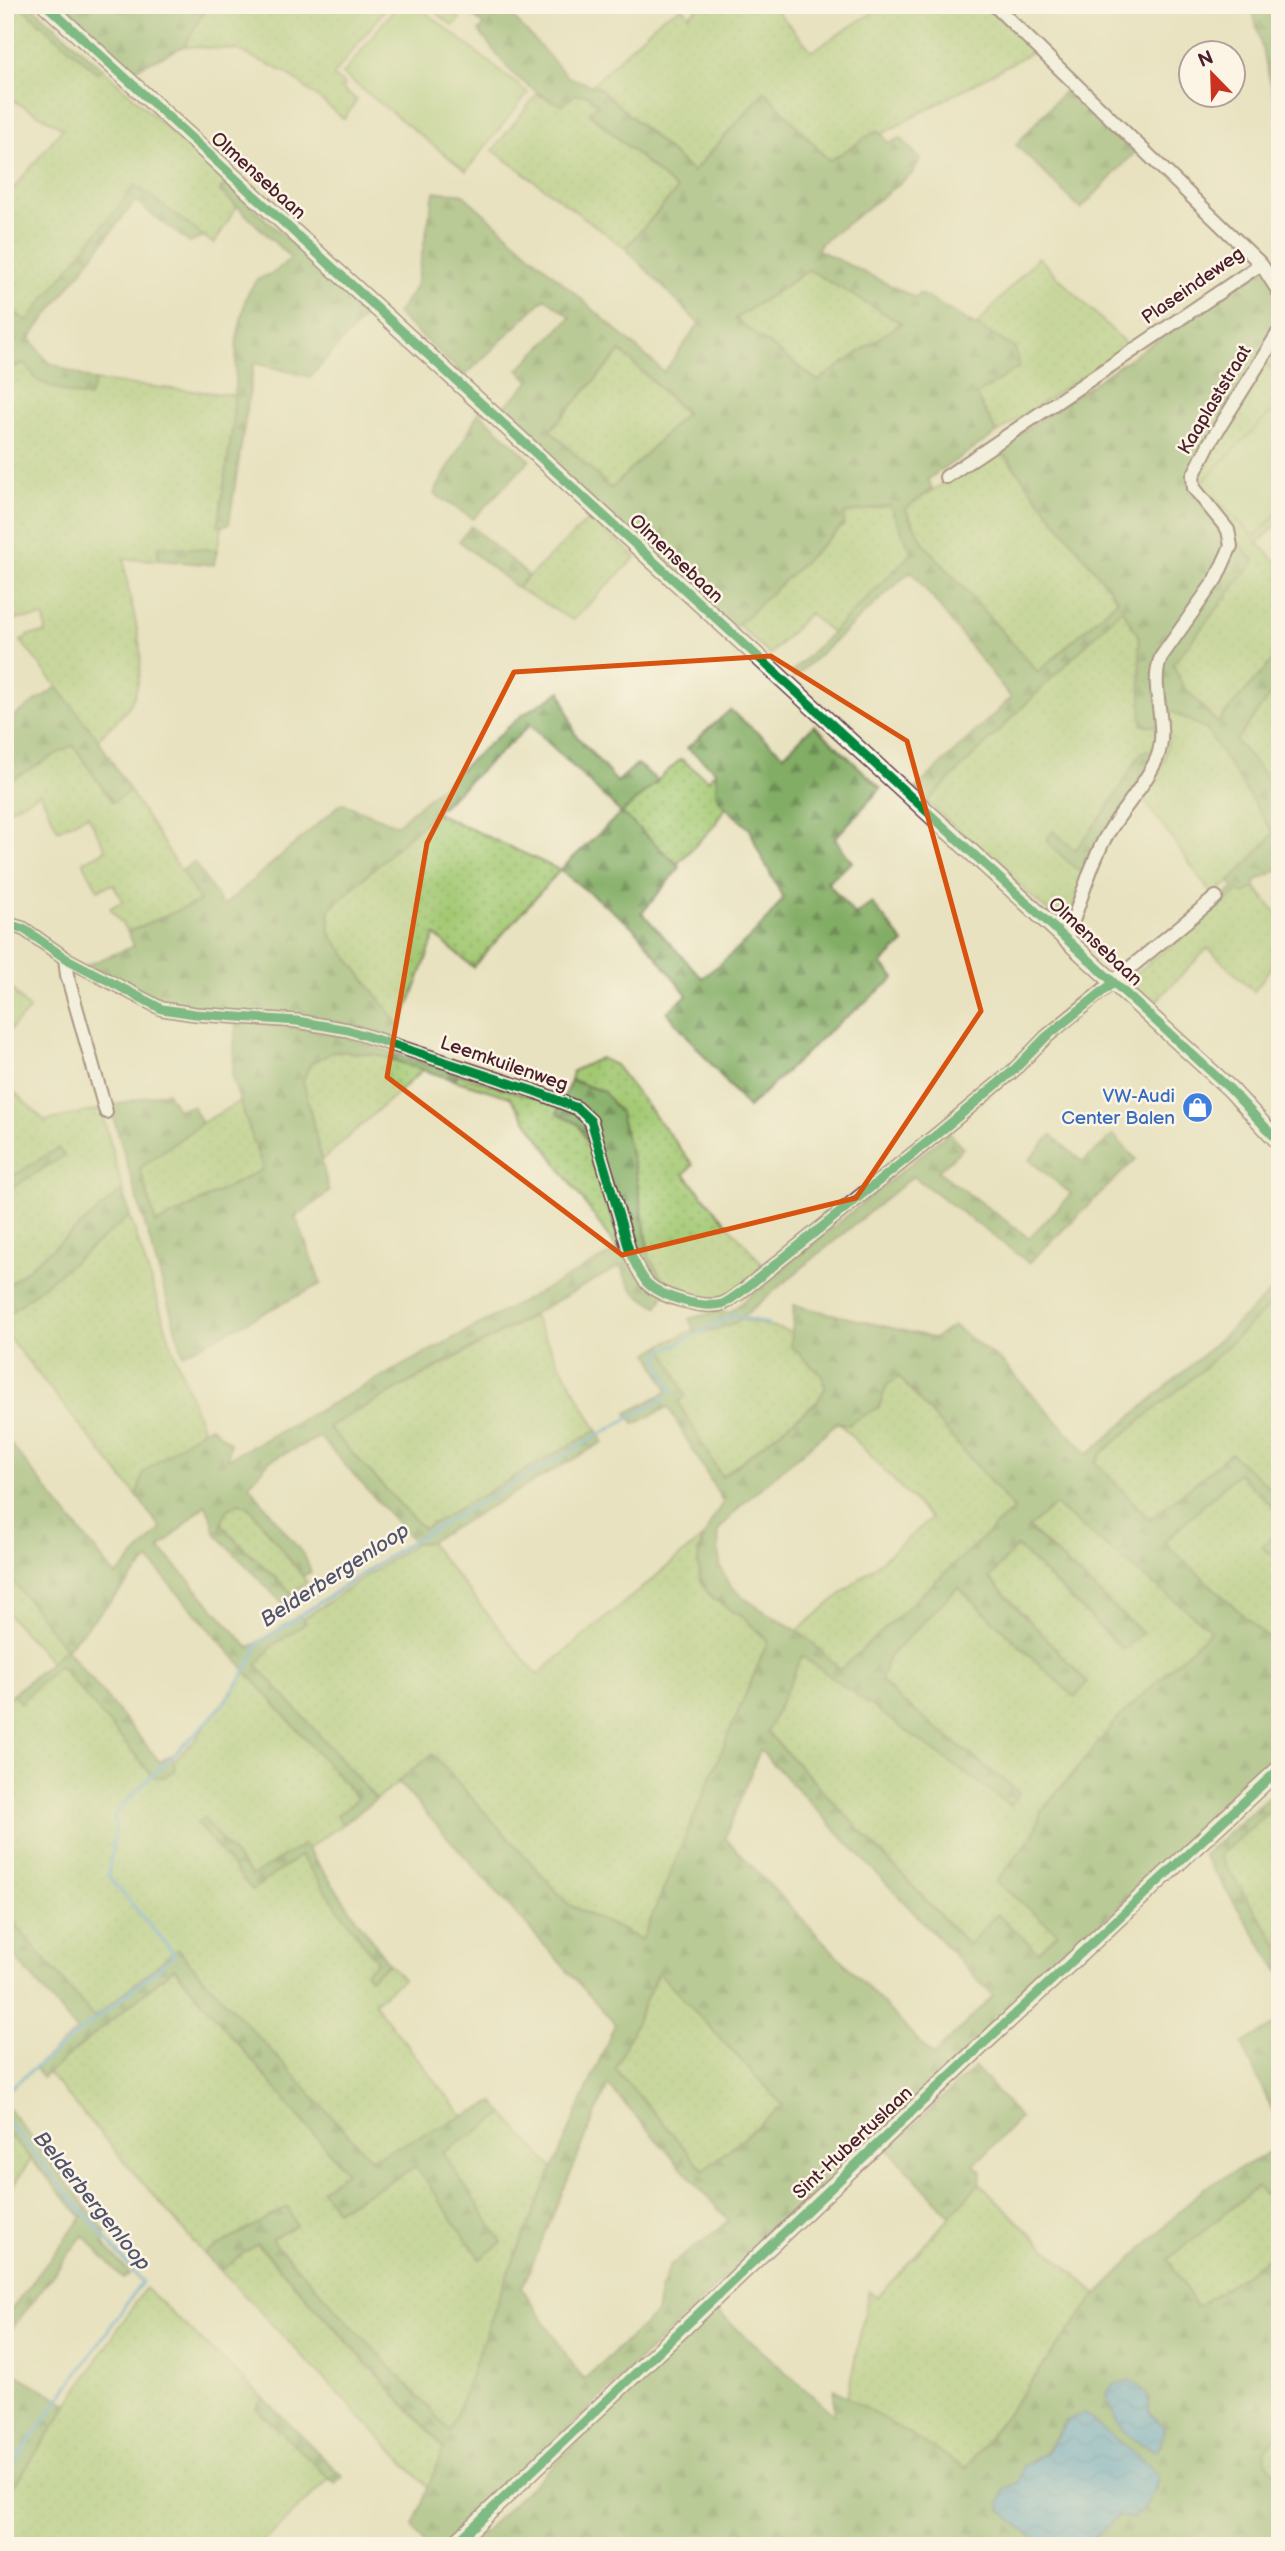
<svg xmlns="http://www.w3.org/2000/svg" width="1285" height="2551" font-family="'Balsamiq Sans',sans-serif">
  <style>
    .grass { fill: url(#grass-dots); stroke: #76744f; stroke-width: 2 }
    .forest { fill: url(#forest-firs); stroke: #666648; stroke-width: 2; fill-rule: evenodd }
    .park { fill: #a3c973; stroke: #76744f; stroke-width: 2 }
    .water { fill: url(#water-waves); stroke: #52627e; stroke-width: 2 }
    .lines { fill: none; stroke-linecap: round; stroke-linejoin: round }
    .stream { stroke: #5aa4d2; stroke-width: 3.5 }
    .street-casing { stroke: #623c41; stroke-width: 16 }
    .secondary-casing { stroke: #623c41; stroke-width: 19 }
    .street { stroke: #fff; stroke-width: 12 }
    .secondary { stroke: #fff; stroke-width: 16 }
    .cycleway-casing { stroke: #fcf5e5; stroke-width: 13 }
    .cycleway { stroke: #00873e; stroke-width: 9 }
    .marked { fill: none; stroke: #d8530f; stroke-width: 5; stroke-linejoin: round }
    .labels { text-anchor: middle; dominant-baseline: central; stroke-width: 5; stroke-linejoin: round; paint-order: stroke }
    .street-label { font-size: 19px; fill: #4a1f2b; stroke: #fcf5e5 }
    .shop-label { font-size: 19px; fill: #366cbe; stroke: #fcf5e5; text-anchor: end }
    .water-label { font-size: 21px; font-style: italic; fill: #50546e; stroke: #fcf5e5 }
  </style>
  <defs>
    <pattern id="grass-dots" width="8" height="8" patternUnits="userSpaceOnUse" patternTransform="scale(1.75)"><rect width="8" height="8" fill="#a3c973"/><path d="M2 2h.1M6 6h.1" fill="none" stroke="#8eac64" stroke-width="1.8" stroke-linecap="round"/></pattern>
    <pattern id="forest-firs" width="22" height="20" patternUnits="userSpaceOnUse" patternTransform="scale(1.75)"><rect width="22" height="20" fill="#82ad65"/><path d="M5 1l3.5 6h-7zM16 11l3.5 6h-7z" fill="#6c8c53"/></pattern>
    <pattern id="water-waves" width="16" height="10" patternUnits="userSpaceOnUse" patternTransform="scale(1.75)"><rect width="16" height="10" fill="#5aa4d2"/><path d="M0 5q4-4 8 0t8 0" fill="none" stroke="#4c85ab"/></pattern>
  </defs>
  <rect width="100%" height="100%" fill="#fcf5e5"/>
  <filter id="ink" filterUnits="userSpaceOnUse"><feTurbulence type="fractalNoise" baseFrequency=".0143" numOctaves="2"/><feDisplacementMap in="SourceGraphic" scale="14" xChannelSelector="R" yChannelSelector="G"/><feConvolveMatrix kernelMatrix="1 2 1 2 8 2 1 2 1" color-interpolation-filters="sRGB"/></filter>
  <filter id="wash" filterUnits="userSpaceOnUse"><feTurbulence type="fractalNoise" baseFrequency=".00686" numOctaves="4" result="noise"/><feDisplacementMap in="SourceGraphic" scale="28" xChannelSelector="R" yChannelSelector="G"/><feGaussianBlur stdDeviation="1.57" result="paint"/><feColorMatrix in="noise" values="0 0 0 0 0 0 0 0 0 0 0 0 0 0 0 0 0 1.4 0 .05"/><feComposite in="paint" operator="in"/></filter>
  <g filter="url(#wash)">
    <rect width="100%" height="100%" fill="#e8e2c0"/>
    <!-- grass -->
    <path class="grass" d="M5 5H20L97 73 102 68 226 183 220 191 237 206 214 244 135 185 27 322 5 306V199L63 128 5 96Z
      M208 5H388L333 76 345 85 342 89 357 100 344 119 287 73 237 50 184 46Z
      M425 5H459L465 10 454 26Z
      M702 5H779L775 9 812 51 884 5H988L1034 51 882 134 878 130 829 161 764 92 693 172 599 88 592 85 661 18 683 7 689 15Z
      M537 94 562 105 576 94 588 95 598 105 589 113 677 190 625 248 493 150Z
      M1038 257 1128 346 997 433 976 395 1019 367 1015 348 976 326Z
      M809 270 901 323 818 381 735 319Z
      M621 351 686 414 611 490 550 431Z
      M1260 359 1280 377V522L1258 543 1280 565V652L1217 723 1182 685 1173 664 1254 561 1191 491Z
      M24 363 88 398 95 381 234 395 233 425 218 526 223 525 217 550 159 546 158 560 124 559C127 606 155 656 131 703 124 716 108 728 98 739L21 641 29 635 46 633 44 617 5 620V369Z
      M999 448 1118 600 1038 672 925 545 905 508Z
      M890 505 913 553 832 633 809 613 770 655 736 623 844 525 843 514Z
      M590 518 636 557 573 620 517 588Z
      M1122 608 1139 637 1142 680 1160 727 1154 756 1141 753 1108 808 1075 851 1053 832 1047 841 1088 871 1066 928 927 802Z
      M1280 682V793L1235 741Z
      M1169 710 1206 729 1274 834 1230 882 1212 895 1142 797C1165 768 1170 747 1169 710Z
      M73 745 112 802 130 791 200 901 128 932 110 908 123 901 113 884 98 890 83 862 106 850 88 815 58 830 40 793 5 812V783Z
      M681 759 708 780 716 771V794L725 807 714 826 677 864 621 813Z
      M434 812 560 870 473 967 435 935 401 1027 330 934 329 910Z
      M1255 887 1280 917V954L1254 992 1208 948 1151 1006 1126 981 1239 891 1245 894Z
      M5 980 29 1010 5 1035Z
      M335 1050 378 1055 424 1069 321 1161 303 1080 310 1064Z
      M600 1058 615 1065 693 1165 684 1174 765 1267C720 1305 725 1304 668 1287L650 1259 635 1170 604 1092 571 1080 573 1071Z
      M458 1074 560 1106 557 1113 578 1124 591 1149 620 1244 618 1250 510 1097 454 1080Z
      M5 1080 11 1089 45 1121 101 1109 123 1190 5 1288V1192L64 1155 58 1148 5 1181Z
      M240 1101 263 1169 156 1224 140 1168 202 1123Z
      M130 1216 173 1349 203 1430 144 1473 137 1496 5 1333V1317Z
      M1277 1298 1280 1301V1497L1231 1453 1150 1520 1095 1462 1103 1452 1203 1369Z
      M533 1316 597 1430 423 1529 328 1427Z
      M740 1319 792 1332V1346L822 1376 826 1388 817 1402 721 1477 678 1401 662 1345 694 1330 707 1332Z
      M899 1376 1014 1509 840 1671 817 1647 797 1631 931 1519 838 1422 879 1407 887 1385Z
      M1238 1472 1280 1514V1527L1269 1554 1278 1551 1280 1554V1649L1164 1542Z
      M239 1503 248 1506 307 1582 293 1594 234 1539 222 1525C224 1513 228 1507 239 1503Z
      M1055 1504 1212 1630 1119 1718 1041 1812 1034 1834 996 1882 1059 1932 1038 1952 969 1945 767 1732 802 1655 1011 1806 1019 1792 899 1699 881 1681 888 1658 958 1587 1075 1698 1087 1682 989 1578 1017 1546 1123 1650 1141 1633 1028 1527Z
      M703 1537 698 1553 726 1607 742 1617 768 1641 643 1940 569 1905 432 1754 398 1781 399 1783 376 1799 256 1665 273 1645 306 1623 303 1619 415 1543 429 1542 537 1675Z
      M5 1571 66 1649 51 1662 5 1611Z
      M59 1665 154 1777 175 1765 173 1761 194 1741 246 1671 358 1799 337 1815 343 1824 307 1849 304 1845 252 1877 203 1818 252 1890 300 1855 378 1963 366 1973 371 1978 389 1964 403 1979 374 2003 464 2117 371 2159 177 1950 94 2018 5 1912V1702L13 1694 20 1703Z
      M1280 1802V1948L1219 1856Z
      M174 1968 347 2172 338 2210 416 2167 502 2242 443 2153 504 2114 553 2169 508 2273 450 2432 270 2239 287 2207 204 2254 48 2073Z
      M658 1972 784 2106 704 2170 615 2069Z
      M5 2130 31 2159 5 2198Z
      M980 2183 1024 2228 1097 2294 966 2468 847 2398 869 2291 877 2298Z
      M1280 2184V2250L1197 2307 1168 2259 1258 2186 1264 2195Z
      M256 2243 444 2448 429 2489 221 2271Z
      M145 2288 263 2398 257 2408 330 2478 259 2546H5V2499Z
      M1280 2433V2478L1266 2462 1265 2449Z"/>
    <!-- forest -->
    <path class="forest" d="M20 5H31L102 68 97 73Z
      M60 5H208L184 46 131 71Z
      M459 5H502L568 77 599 88 693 172 765 91 829 161 878 130 889 143 901 138 920 159 913 173 820 244 818 250 916 298 919 293 1015 348 1019 367 976 395 997 433 928 479 932 489 905 509 925 545 1038 672 1118 600 999 448 1275 259 1280 266V377L1260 359 1191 491 1255 561 1173 664 1182 685 1217 723 1280 652V682L1236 741 1280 793V869L1256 881 1255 887 1245 894 1239 891 1198 924 1195 921 1234 888 1230 882 1274 834 1206 729 1169 710 1162 677 1160 727 1142 725 1139 637 1122 609 927 802 915 789 1011 698 911 571 795 677 791 673 912 553 890 505 844 514V524L733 629 497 414 530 381 518 370 571 317 545 298 465 376 397 314 416 286 434 192 461 193 664 372 699 324 625 248 677 190 589 112 598 105 588 95 576 94 562 105C519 86 506 68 479 31L484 25ZM809 270 901 323 818 381 735 319ZM621 351 686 413 611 489 550 430Z
      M1251 5H1279L1280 8V120Z
      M1068 87 1136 151 1081 209 1016 145Z
      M226 183 368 313 310 377 254 363 229 524 218 526 233 425 237 338 246 297 256 280 275 272 291 258 220 190Z
      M135 185 204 236 190 243 135 201 30 338 48 362 95 381 89 398 68 393 38 381 24 363 5 369V352L16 340 5 325V306L27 321Z
      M479 412 530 460 473 519 434 494Z
      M471 526 528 575 517 588 459 541Z
      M159 546 217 550 214 565 158 560Z
      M57 687 98 739 130 791 113 802 73 745 5 783V745L10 742 5 736V722Z
      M561 691 575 734 617 782 637 764 658 781 622 813 680 867 642 913 702 978C731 956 763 929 783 898L758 850 750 829 725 807 716 794V771L687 748 730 710 784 755 814 725 881 788 835 838 852 862 827 882 855 915 872 903 904 943 881 964 895 978 828 1032 748 1108 667 1012 687 995 634 928 560 870 621 813 530 725 329 910 330 934 401 1027 394 1038 338 1023 226 1012 162 1001 87 965 134 946 128 932 200 901 181 871 194 862 223 906 342 803 397 825 522 715Z
      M1147 750 1154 756 1088 871 1075 868 1046 841 1053 831 1075 850 1108 808 1141 753Z
      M236 1022 298 1027 345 1037 458 1074 454 1080 378 1055 335 1051 310 1064 303 1080 329 1192 296 1217 321 1284 183 1354 110 1106 167 1092 177 1109 193 1106 202 1123 140 1168 156 1224 263 1169 232 1078Z
      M571 1080 604 1092 620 1113 635 1170 650 1259 668 1287 658 1306C633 1294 631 1290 620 1266L328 1427 423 1529 597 1430 603 1442 429 1542 415 1543 320 1437 269 1461 249 1485 305 1557 311 1572 303 1576 248 1506 239 1503C228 1507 224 1513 222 1525L234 1539 293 1594 283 1604 215 1533 212 1518 205 1505 160 1548 249 1648 299 1615 306 1623 273 1645 257 1665 376 1799 343 1824 337 1816 358 1799 149 1560 66 1649 160 1762 170 1755 175 1765 174 1771 164 1777H154L59 1665 20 1703 13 1694 66 1649 5 1571V1437L116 1576 161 1529 137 1496 143 1473 188 1439 210 1426 230 1443 228 1459 618 1250 620 1243 593 1151 578 1124 557 1113Z
      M949 1132 963 1148 938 1171 1029 1238 1071 1194 1029 1160 1051 1135 1083 1162 1113 1135 1136 1159 1029 1263 913 1176 735 1323 707 1332 694 1330 689 1319 710 1313 730 1312Z
      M58 1148 64 1156 5 1192V1181Z
      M123 1190 130 1216 5 1317V1288Z
      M1280 1283V1301L1277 1299 1203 1369 1103 1452 1095 1462 1150 1520 1231 1453 1280 1497V1514L1238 1473 1164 1542 1280 1649V1753L1245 1782 1119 1906 711 2291 447 2546H426L413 2526 444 2447 257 2243 221 2271 204 2254 287 2207 296 2225 271 2239 450 2431 508 2273 615 2024 398 1782 432 1754 569 1905 642 1940 768 1641C759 1633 750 1622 740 1615 729 1608 717 1603 708 1593 685 1565 707 1527 723 1502L668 1407 635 1424 627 1413 668 1391 649 1353 662 1345 686 1396 678 1402 722 1477 817 1402 825 1388 822 1376 791 1346 794 1305 934 1338 954 1326 1002 1362 1088 1454 1196 1361ZM899 1377 1014 1509 840 1670C826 1656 813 1641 796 1630 774 1616 745 1603 729 1583 717 1568 718 1548 719 1530L741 1505 838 1422 847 1425 879 1407 887 1385ZM1055 1505 1211 1630 1119 1718 1041 1812 1034 1834 996 1882 1058 1933 1038 1952 997 1914 968 1945 767 1732 802 1656 1011 1806 1019 1793 899 1699 881 1681 888 1658 958 1587 1075 1698 1087 1682 989 1578 1017 1546 1124 1650 1142 1633 1028 1528ZM760 1750 993 1996 933 2056 725 1838ZM658 1972 783 2105 704 2170 615 2069ZM608 2085 729 2221 670 2266 660 2290 656 2314 583 2380 522 2288Z
      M1280 1527V1549L1269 1554 1262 1547Z
      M1280 1787V1802L1219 1856 1280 1948V1973L1203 1855Z
      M203 1818 252 1876 304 1844 389 1964 370 1978 365 1972 377 1962 300 1856 252 1890 196 1823Z
      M5 1912 94 2018 177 1949 371 2159 494 2102 504 2114 443 2153 502 2242 480 2259 416 2167 337 2210 321 2190 346 2172 174 1968 42 2078 35 2067 77 2031 5 1945Z
      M1280 2021V2127L1242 2044Z
      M975 2067 1020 2118 974 2165 982 2172 980 2183 950 2216 888 2149Z
      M5 2104 106 2232 103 2244 130 2274 123 2279 83 2235 5 2338V2318L82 2217 5 2130Z
      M1280 2147V2184L1264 2195 1258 2187 1168 2259 1197 2307 1280 2250V2433L1265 2449 1266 2462 1280 2478V2536L1266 2546H1086L1118 2516 1148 2502 1156 2489 1158 2477 1065 2421 1045 2453 1023 2465 1040 2541 1061 2543 1066 2546H1010L996 2539 987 2543 985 2546H468L716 2310 834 2415V2389L966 2468 1097 2294 1202 2189Z
      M5 2368 69 2404 5 2499Z
      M263 2398 343 2477 335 2484 256 2408Z"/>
    <!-- park -->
    <path class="park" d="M397 5H417L528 93 466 171 343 74Z
      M1280 403V511L1255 537 1200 484Z"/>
    <!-- water -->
    <path class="water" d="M1129 2380C1143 2388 1151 2393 1149 2411L1164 2428 1161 2444 1156 2450C1124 2438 1115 2426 1106 2393L1114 2385Z
      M1084 2414 1149 2465 1158 2476C1156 2495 1145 2506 1132 2519L1118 2516 1086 2546C1075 2546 1052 2544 1041 2541 1030 2537 1011 2518 1001 2510L1000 2504 1005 2489 1019 2482 1023 2465C1029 2461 1038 2458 1044 2454 1062 2440 1056 2419 1084 2414Z"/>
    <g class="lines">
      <!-- stream -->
      <path class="stream" d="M673 1393 659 1361V1353L734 1315 768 1324
        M5 2092 175 1955 108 1876 116 1825 114 1816C161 1758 232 1717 258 1644L407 1544 666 1397
        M5 2119 142 2282 5 2476"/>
    </g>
  </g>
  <g filter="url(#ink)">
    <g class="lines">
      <defs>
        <path id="street" d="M994 5 1261 264 1280 294
          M946 477 1261 264
          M5 923 24 929 65 958 162 1009 195 1014 297 1021 348 1030 537 1092 577 1108 591 1121 630 1253C635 1263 640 1275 647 1283 661 1297 703 1309 722 1304 728 1302 735 1296 741 1292L941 1131 1013 1071 1046 1037 1216 897
          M1064 938 1071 927C1081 898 1090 867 1104 840 1119 812 1144 788 1157 758 1170 725 1148 689 1161 657L1216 579 1231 546 1228 530 1194 488 1193 476 1209 444 1280 330
          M65 958 67 975 106 1112"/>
        <path id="secondary" d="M46 5 1230 1089 1280 1143
          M453 2546 982 2045 1280 1768"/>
      </defs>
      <!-- street casing -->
      <use href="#street" class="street-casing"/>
      <!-- secondary casing -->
      <use href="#secondary" class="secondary-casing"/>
      <!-- street -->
      <use href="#street" class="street"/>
      <!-- secondary -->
      <use href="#secondary" class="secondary"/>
      <defs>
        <path id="cycleway" d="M46 5 1230 1089 1280 1143
          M5 923 24 929 65 958 162 1009 195 1014 297 1021 348 1030 537 1092 577 1108 591 1121 630 1253C635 1263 640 1275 647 1283 661 1297 703 1309 722 1304 728 1302 735 1296 741 1292L941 1131 1013 1071 1046 1037 1113 983
          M453 2546 982 2045 1280 1768"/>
      </defs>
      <!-- cycleway casing -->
      <use href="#cycleway" class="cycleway-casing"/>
      <!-- cycleway -->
      <use href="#cycleway" class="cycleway"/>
    </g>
  </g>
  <!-- marked area -->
  <path d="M0 0H1285V2551H0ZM771 656 907 741 981 1011 856 1198 622 1255 387 1077 427 843 514 672Z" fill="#e8e2c0" fill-opacity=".55" fill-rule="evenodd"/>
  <path class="marked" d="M771 656 907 741 981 1011 856 1198 622 1255 387 1077 427 843 514 672Z"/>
  <!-- icons -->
  <defs>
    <symbol id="shop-disc" viewBox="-11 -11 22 22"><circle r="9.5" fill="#3f7fe0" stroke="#fcf5e5"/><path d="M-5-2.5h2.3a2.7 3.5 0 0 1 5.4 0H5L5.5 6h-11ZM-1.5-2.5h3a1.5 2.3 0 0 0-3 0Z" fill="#fff"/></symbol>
  </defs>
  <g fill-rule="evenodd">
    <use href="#shop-disc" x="1180" y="1090" width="35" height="35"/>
  </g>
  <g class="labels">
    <!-- street labels -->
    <g class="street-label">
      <text transform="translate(258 176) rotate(42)">Olmensebaan</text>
      <text transform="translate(1193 286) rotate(-35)">Plaseindeweg</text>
      <text transform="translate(1215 400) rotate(-59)">Kaaplaststraat</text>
      <text transform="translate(676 559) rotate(43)">Olmensebaan</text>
      <text transform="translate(1095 942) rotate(43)">Olmensebaan</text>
      <text transform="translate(504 1064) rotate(19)">Leemkuilenweg</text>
      <text transform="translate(853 2143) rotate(-43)">Sint-Hubertuslaan</text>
    </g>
    <!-- shop labels -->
    <g class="shop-label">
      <text x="1175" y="1096">VW-Audi<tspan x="1175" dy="22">Center Balen</tspan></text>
    </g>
    <!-- water labels -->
    <g class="water-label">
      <text transform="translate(335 1575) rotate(-33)">Belderbergenloop</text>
      <text transform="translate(92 2201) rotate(51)">Belderbergenloop</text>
    </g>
  </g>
  <!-- margin -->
  <rect width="1285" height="2551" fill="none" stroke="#fcf5e5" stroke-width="28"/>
  <!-- north arrow -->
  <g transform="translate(1212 74) rotate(337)"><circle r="33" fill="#fcf5e5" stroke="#b59f9b" stroke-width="2"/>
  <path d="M0-5L12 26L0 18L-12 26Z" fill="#c8321e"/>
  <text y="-10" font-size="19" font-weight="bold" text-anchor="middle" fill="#4a1f2b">N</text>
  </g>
</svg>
